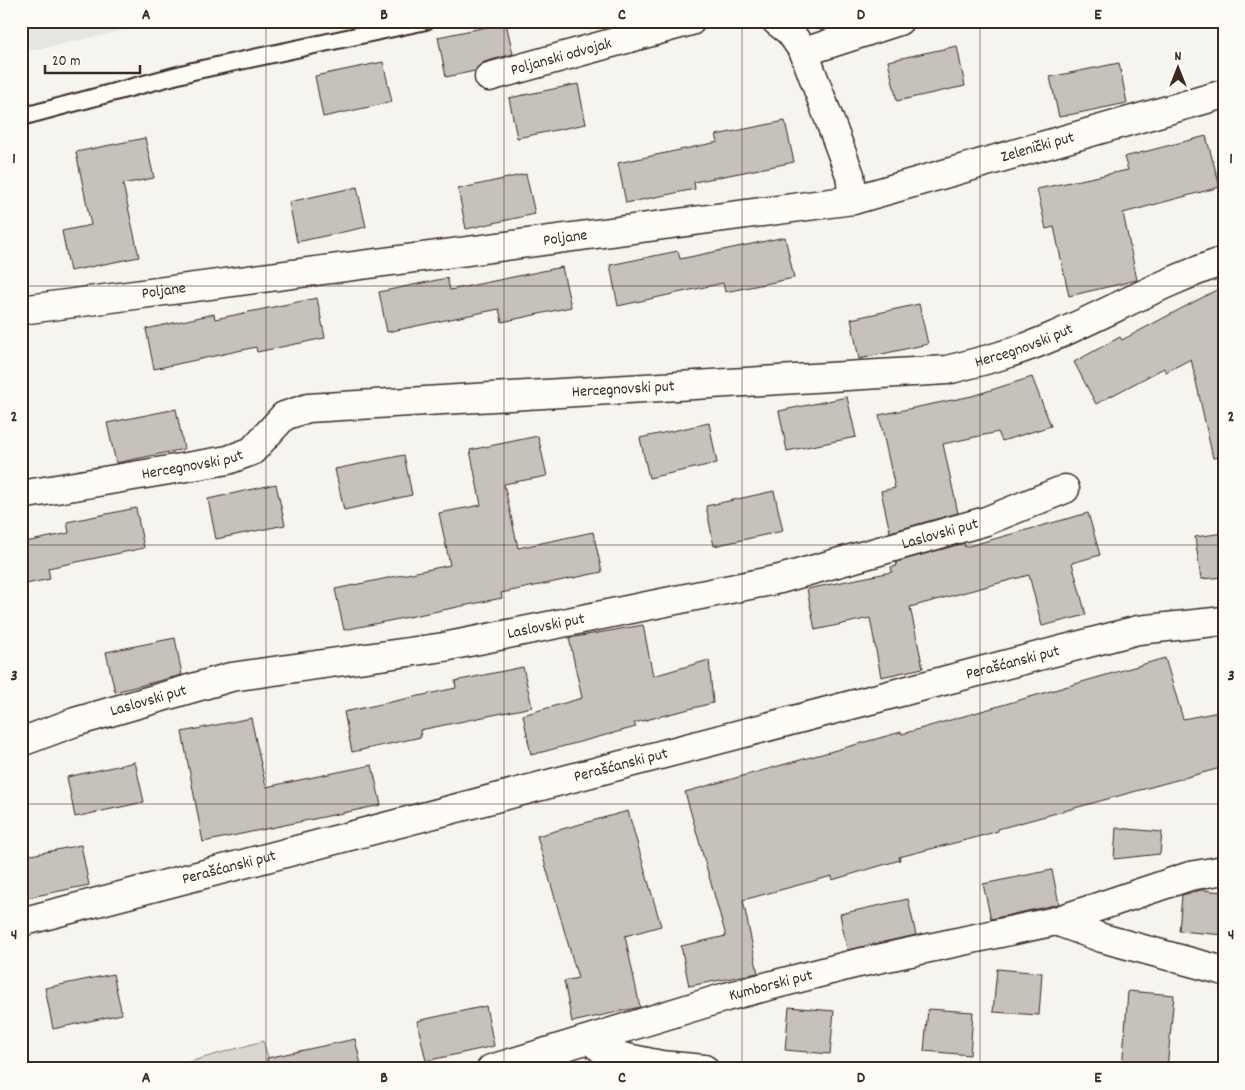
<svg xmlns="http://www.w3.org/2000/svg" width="1245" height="1090" font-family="Dekko,sans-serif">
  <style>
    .built { fill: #e7e5df }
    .green { fill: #dad6d0; stroke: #8a8077 }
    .building { fill: #c7c1bb; stroke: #3b2a1e }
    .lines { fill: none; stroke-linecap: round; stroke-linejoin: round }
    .service-casing { stroke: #3b2a1e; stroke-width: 20 }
    .minor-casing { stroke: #3b2a1e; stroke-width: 31 }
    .service { stroke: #fdfcf7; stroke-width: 16 }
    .minor { stroke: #fdfcf7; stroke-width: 28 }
    .grid { fill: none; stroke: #3b2a1e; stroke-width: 1; stroke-opacity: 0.55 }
    .labels { text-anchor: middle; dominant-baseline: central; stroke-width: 4.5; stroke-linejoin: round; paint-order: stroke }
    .street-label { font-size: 16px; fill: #3b2a1e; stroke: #fdfcf7 }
    .neatline { fill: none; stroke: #3b2a1e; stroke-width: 2 }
    .grid-label { font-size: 16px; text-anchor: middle; font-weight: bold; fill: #3b2a1e }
  </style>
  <rect width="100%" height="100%" fill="#f5f4ee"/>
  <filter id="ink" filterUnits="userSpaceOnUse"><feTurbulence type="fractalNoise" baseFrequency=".02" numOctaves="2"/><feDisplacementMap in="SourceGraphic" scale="10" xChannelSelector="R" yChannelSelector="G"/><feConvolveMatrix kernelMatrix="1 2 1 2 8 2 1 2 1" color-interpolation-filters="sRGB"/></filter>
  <g filter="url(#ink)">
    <!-- built -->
    <path class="built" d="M21 21H167L21 53Z"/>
    <!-- green -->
    <path class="green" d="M263 1041 272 1069H164Z"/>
    <!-- building -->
    <path class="building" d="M506 23 513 54 484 62 475 71 446 77 438 37Z
      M957 46 965 86 897 101 888 61Z
      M383 62 392 102 323 117 315 76Z
      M1119 63 1127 103 1059 117 1050 77Z
      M578 84 586 124 517 138 509 98Z
      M785 121 794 162 694 182 695 189 626 203 618 163 718 142 716 135Z
      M1206 136 1220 187 1123 213 1137 280 1069 296 1054 227 1046 229 1037 189 1128 170 1124 157Z
      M145 138 154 178 123 184 139 257 70 271 62 231 91 225 76 152Z
      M526 174 535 214 466 229 458 189Z
      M357 187 366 227 297 242 289 202Z
      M785 237 794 278 725 292 723 283 618 306 610 265 678 251 680 259Z
      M562 267 571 307 502 322 499 309 387 332 379 292 447 278 450 290Z
      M1224 286V457L1213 458 1191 359 1166 372 1164 368 1096 404 1074 362 1120 337 1122 340Z
      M317 298 325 338 257 352 256 347 154 369 146 329 214 314 215 319Z
      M919 304 928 344 859 359 851 319Z
      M1032 377 1051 426 1002 441 998 432 943 444 958 513 890 532 881 491 895 488 879 415 972 396Z
      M847 397 856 437 787 451 779 411Z
      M176 409 184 449 116 463 107 423Z
      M709 423 717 463 649 478 640 438Z
      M538 436 547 476 504 484 518 548 593 532 602 572 501 593 502 598 344 630 335 589 450 565 439 513 481 505 470 450Z
      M404 455 412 495 344 510 335 469Z
      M276 484 285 525 216 539 208 499Z
      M774 491 783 531 714 546 706 506Z
      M136 508 144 548 48 568 50 579 21 585V543L69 533 67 522Z
      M1088 513 1100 555 1072 563 1086 615 1042 626 1029 575 910 607 923 668 881 677 870 618 815 630 807 589 892 572 891 567 897 566 896 562 964 543 965 547Z
      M1224 533V577L1201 579 1195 537Z
      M643 625 653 676 709 660 713 703 634 723 636 727 531 755 523 715 582 698 569 638Z
      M175 638 182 675 115 692 106 652Z
      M1165 658 1183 719 1224 711V767L998 829V831L974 838 899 857 900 860 832 880V876L743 900 758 973 689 986 681 946 726 936 685 792 901 732 902 734Z
      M523 667 532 707 420 730 421 737 352 752 344 712 456 688 455 681Z
      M251 718 266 787 372 765 381 805 203 842 182 732Z
      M135 762 144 802 75 817 67 777Z
      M628 811 661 926 625 936 640 1007 572 1022 564 981 578 978 537 836Z
      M1116 828 1162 832 1160 854 1114 859Z
      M81 845 89 885 21 899V857Z
      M1052 870 1059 904 991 919 983 884Z
      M1201 890 1224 892V935L1179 931 1182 895Z
      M908 899 916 935 847 950 840 914Z
      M997 969 1042 973 1039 1015 993 1012Z
      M113 974 122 1014 53 1029 45 988Z
      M1128 991 1174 995 1167 1069H1122Z
      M486 1006 494 1046 426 1061 417 1021Z
      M789 1007 834 1011 830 1054 785 1050Z
      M928 1009 973 1012 970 1055 924 1051Z
      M355 1039 362 1069H268L267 1058Z"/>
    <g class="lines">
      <defs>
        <path id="service" d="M21 117 193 71 426 21"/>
        <g id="minor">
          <path d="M776 21 790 32 804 52"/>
          <path id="s1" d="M489 77 691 21"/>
          <path id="s2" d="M853 200 1224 94"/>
          <path id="s3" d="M21 310 853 200 850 175 804 52 899 21"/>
          <path id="s4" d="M21 495 228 460 252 451 284 416 308 408 947 370C983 361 1018 352 1052 337 1110 312 1164 281 1224 261"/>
          <path id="s5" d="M21 742 75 722 231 677 444 647 780 579 986 521 1065 489"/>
          <path d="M1056 921 1102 938 1224 971"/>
          <path id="s6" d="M21 922 1138 630 1224 621"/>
          <path d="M590 1040 608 1054 661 1065 704 1069"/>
          <path id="s7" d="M491 1069 726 997 854 964 1056 921 1190 876 1224 870"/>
        </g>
      </defs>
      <!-- service casing -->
      <use href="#service" class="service-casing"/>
      <!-- minor casing -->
      <use href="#minor" class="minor-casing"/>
      <!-- service -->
      <use href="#service" class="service"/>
      <!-- minor -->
      <use href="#minor" class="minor"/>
    </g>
  </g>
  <!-- grid -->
  <path class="grid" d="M266 21V1069M504 21V1069M742 21V1069M980 21V1069M21 286H1224M21 545H1224M21 804H1224"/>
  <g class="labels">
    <!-- street labels -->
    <g class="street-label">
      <text stroke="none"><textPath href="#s1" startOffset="75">Poljanski odvojak</textPath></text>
      <text stroke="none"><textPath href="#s2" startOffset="192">Zelenički put</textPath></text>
      <text stroke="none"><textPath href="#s3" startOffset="549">Poljane</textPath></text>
      <text stroke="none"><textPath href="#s3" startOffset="144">Poljane</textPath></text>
      <text stroke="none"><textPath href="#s4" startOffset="1029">Hercegnovski put</textPath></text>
      <text stroke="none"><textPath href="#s4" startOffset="624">Hercegnovski put</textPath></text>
      <text stroke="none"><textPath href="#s4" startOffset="174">Hercegnovski put</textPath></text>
      <text stroke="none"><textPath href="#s5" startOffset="944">Laslovski put</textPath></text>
      <text stroke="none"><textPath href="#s5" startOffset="539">Laslovski put</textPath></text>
      <text stroke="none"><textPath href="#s6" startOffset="1025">Perašćanski put</textPath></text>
      <text stroke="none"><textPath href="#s5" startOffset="134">Laslovski put</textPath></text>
      <text stroke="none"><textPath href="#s6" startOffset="620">Perašćanski put</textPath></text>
      <text stroke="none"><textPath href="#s6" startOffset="215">Perašćanski put</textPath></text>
      <text stroke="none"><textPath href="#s7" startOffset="292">Kumborski put</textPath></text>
    </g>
  </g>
  <!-- margin -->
  <rect width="1245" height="1090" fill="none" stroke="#fdfcf7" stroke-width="55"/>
  <!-- north arrow -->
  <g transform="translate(1178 68)" stroke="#fdfcf7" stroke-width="4" paint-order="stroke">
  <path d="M0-4L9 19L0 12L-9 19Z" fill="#3b2a1e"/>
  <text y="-8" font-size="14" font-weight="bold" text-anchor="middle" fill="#3b2a1e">N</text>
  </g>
  <!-- scale -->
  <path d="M45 65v8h95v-8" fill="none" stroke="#3b2a1e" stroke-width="2.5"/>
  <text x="52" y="65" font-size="15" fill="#3b2a1e" stroke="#fdfcf7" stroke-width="4" paint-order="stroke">20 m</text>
  <rect x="28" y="28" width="1190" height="1034" class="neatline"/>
  <g class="grid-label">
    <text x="146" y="19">A</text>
    <text x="384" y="19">B</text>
    <text x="622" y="19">C</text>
    <text x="861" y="19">D</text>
    <text x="1098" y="19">E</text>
    <text x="14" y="163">1</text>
    <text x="1231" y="163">1</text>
    <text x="14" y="421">2</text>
    <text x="1231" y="421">2</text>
    <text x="14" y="680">3</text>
    <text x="1231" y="680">3</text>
    <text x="14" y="939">4</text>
    <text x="1231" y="939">4</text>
    <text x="146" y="1082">A</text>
    <text x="384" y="1082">B</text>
    <text x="622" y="1082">C</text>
    <text x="861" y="1082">D</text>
    <text x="1098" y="1082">E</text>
  </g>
</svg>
